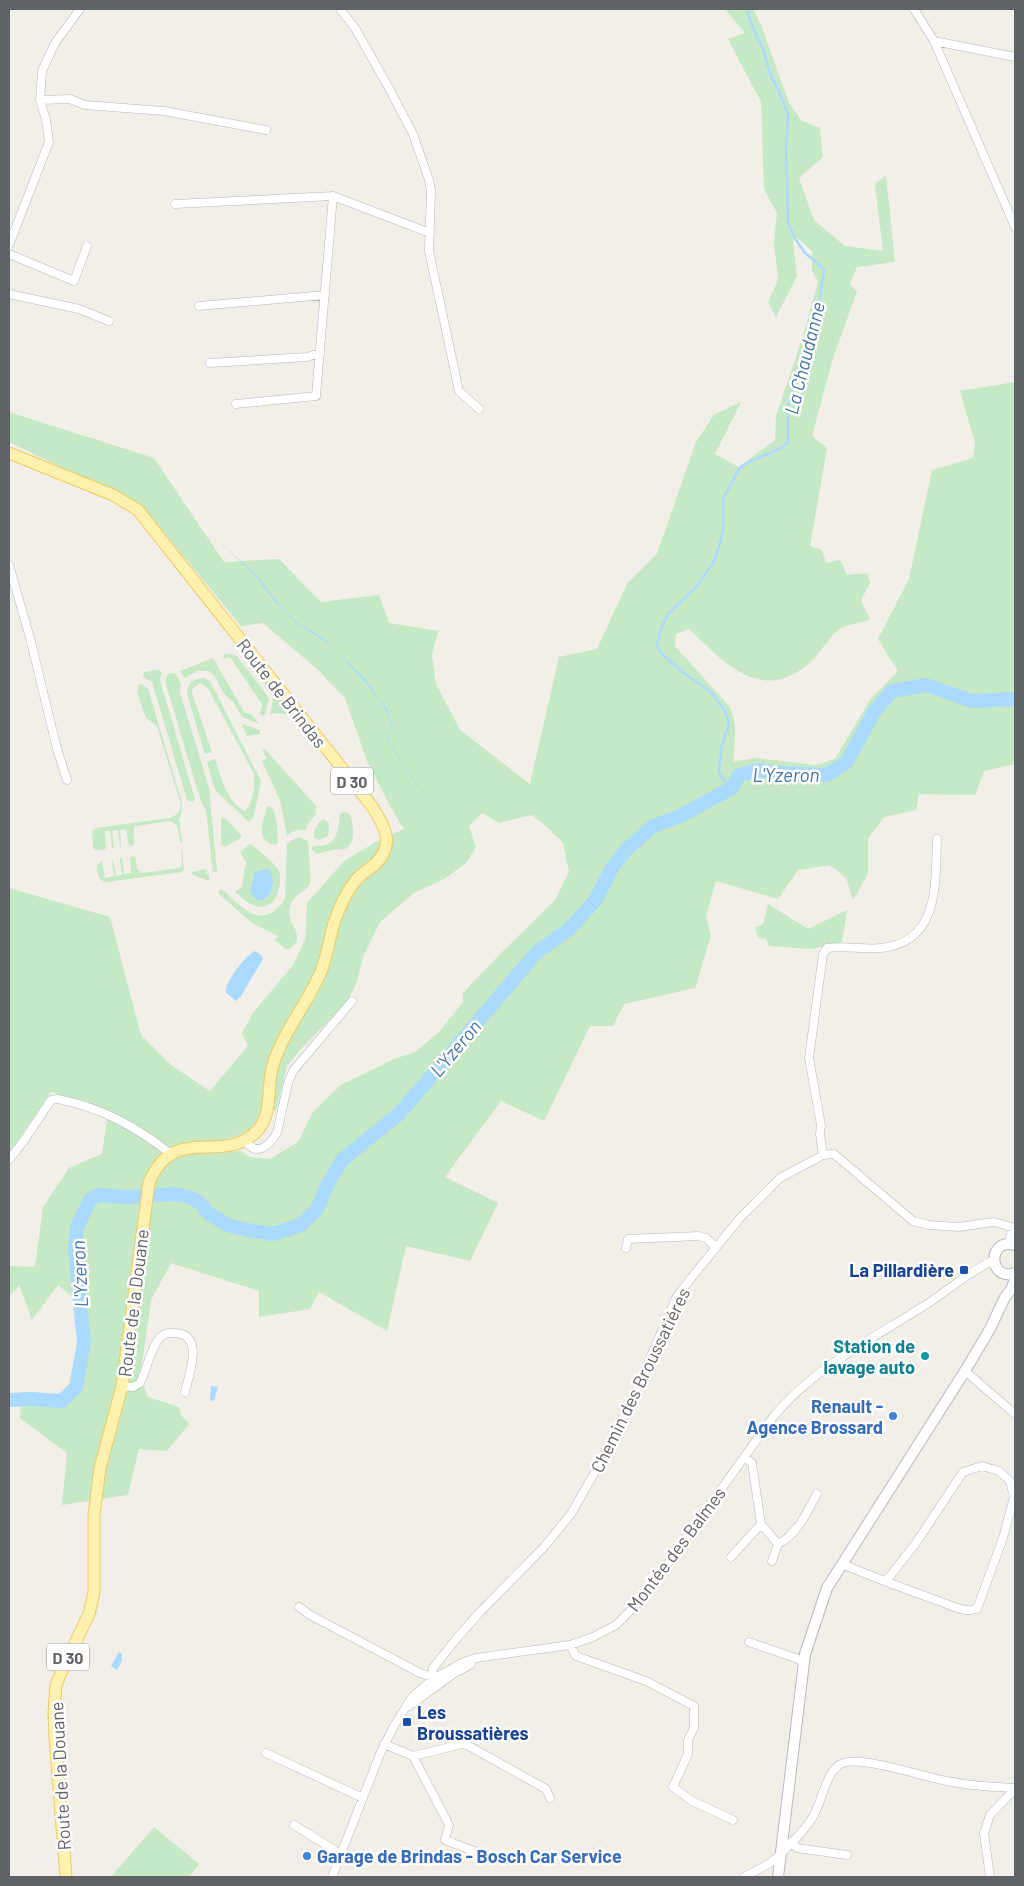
<svg xmlns="http://www.w3.org/2000/svg" width="1024" height="1886" font-family="Barlow,sans-serif">
  <style>
    .green { fill: #c5e8c5 }
    .water { fill: #aadaff }
    .lines { fill: none; stroke-linecap: round; stroke-linejoin: round }
    .stream { stroke: #aadaff; stroke-width: 2.5 }
    .river { stroke: #aadaff; stroke-width: 14 }
    .street-casing { stroke: #b5b8bc; stroke-width: 9 }
    .secondary-casing { stroke: #b6babf; stroke-width: 12 }
    .primary-casing { stroke: #f2c960; stroke-width: 13 }
    .street { stroke: #fff; stroke-width: 8 }
    .secondary { stroke: #fff; stroke-width: 10 }
    .primary { stroke: #fff2af; stroke-width: 11 }
    .transit-dot { fill: #1a4fb4; stroke: #fff; stroke-width: 2 }
    .culture-dot { fill: #0f9aa8; stroke: #fff; stroke-width: 2 }
    .shop-dot { fill: #3f7fe0; stroke: #fff; stroke-width: 2 }
    .labels { text-anchor: middle; dominant-baseline: central; stroke-width: 5; stroke-linejoin: round; paint-order: stroke }
    .shield { fill: #fff; stroke: #8f9295; stroke-width: 1 }
    .shield-label { font-size: 16px; font-weight: bold; fill: #5f6368 }
    .street-label { font-size: 18px; fill: #5f6368; stroke: #fff }
    .transit-label { font-size: 18px; font-weight: bold; fill: #164399; stroke: #fff; text-anchor: end }
    .culture-label { font-size: 18px; font-weight: bold; fill: #0d838f; stroke: #fff; text-anchor: end }
    .shop-label { font-size: 18px; font-weight: bold; fill: #366cbe; stroke: #fff; text-anchor: end }
    .water-label { font-size: 19px; font-style: italic; fill: #4174aa; stroke: #fff }
  </style>
  <rect width="100%" height="100%" fill="#f1efe8"/>
  <!-- green -->
  <path class="green" d="M725 9H753L761 25 789 103 802 121 820 128 823 157 799 178 814 220 845 246 883 251 875 184 886 175 895 262 857 267 850 284 857 292 833 358 812 436 827 448 810 546 822 550 826 563 840 560 847 575 867 573 870 583 861 600 870 620C861 623 848 624 840 629 829 636 818 657 806 666 759 703 723 661 689 629L676 634 675 646 729 706C738 724 735 743 733 762L755 758 816 765 835 759 870 700 898 671 878 639 909 579 932 470 973 458 975 443 960 391 1015 382V764L984 771 975 795 919 794 916 810 884 817 868 839V874L853 900 846 878 830 865 798 870 778 899 716 881 706 917 711 936 695 988 624 1004 613 1026H590L544 1121 501 1101 445 1177 498 1203 470 1261 406 1246 387 1331 319 1292 310 1309 259 1317V1291L171 1263 151 1300 140 1378 148 1397 179 1407 181 1415 189 1424 167 1451 139 1449 128 1495 62 1505 67 1453 20 1418 22 1392 60 1397 72 1386 80 1345 77 1300 58 1285 32 1320 19 1285 9 1297V1266L35 1267 43 1207 69 1168 102 1154 107 1118 144 1135 173 1159 189 1154 241 1151 250 1157 270 1159 298 1142 313 1112 341 1085 394 1059 415 1052 439 1032 463 1002V993L501 953 555 900 569 872 563 843 545 825 532 815 499 823 482 813 469 826 476 847 466 863 444 879 414 893 380 922 363 957 357 981 348 1001 301 1049 287 1066 276 1111 263 1108C260 1114 257 1121 253 1126 235 1146 191 1139 166 1148L145 1132 109 1110 51 1092 9 1153V888L110 917 141 1035 171 1065 210 1091 248 1046 242 1033 253 1013 293 965 305 940 307 903 344 861 376 842 404 829 390 806 367 761 345 698 316 668 263 623 241 626 143 507 9 442V412L154 458 224 562 279 559 321 602 379 595 389 623 438 631 432 656 436 684 460 730 530 784 559 657 597 649 627 584 657 554 696 442 714 415 741 402 715 454 739 467 775 440 776 416 803 336 818 282 812 271V251L796 237 793 242 797 276 776 317 768 302 778 280 774 242 777 213 764 189 761 102 728 39 745 33Z
    M242 648 290 709 289 715 278 713 270 714 273 700 272 694 239 651Z
    M230 654 237 656 266 694 269 700 264 716 260 714 262 704 230 657 224 658 223 657 224 655Z
    M213 658 244 712 252 715 259 724 242 717 233 702 223 692 214 675 209 671H197L185 678 180 671Z
    M159 670 162 673 160 680 195 799 192 802 187 800 152 682 143 677 144 672Z
    M173 673 176 674 181 684 180 692 209 788 217 872H213L206 810 201 802 165 681 168 674Z
    M204 678 210 681 261 781 254 816 249 822 215 790 207 762 215 759C221 777 227 802 245 811 253 804 255 785 254 774L208 688 200 683 193 688 192 693 212 752 205 754 187 694C188 682 193 679 204 678Z
    M142 684 148 689 182 803 181 817 179 818 182 842 180 843C179 833 180 825 170 821L136 826 134 828V845L129 846 126 829 120 830 121 847H120L118 830 112 831 114 848H112L110 831H105L106 849 96 850 93 848 92 831 96 828 170 818C177 815 180 812 181 804L157 726 146 718 137 692 139 685Z
    M242 724 260 730V734L247 736Z
    M264 748 316 806V814L307 825 306 830C298 830 293 830 287 836L280 800 262 761 267 758 263 752Z
    M270 806C278 813 277 832 278 842L275 845C254 839 263 822 267 807Z
    M344 812 350 814C353 823 357 844 345 849 342 850 336 849 333 850 327 851 322 853 317 854L312 850 313 846C336 847 338 835 340 814Z
    M223 818 226 819 241 835V838L225 847 221 844V819Z
    M323 819 329 823 328 836 319 840 314 837C313 829 317 825 323 819Z
    M299 837 308 841C308 850 312 878 310 883 304 894 290 896 289 911 288 926 307 935 290 949H286L275 940 278 936 252 923 218 893 221 889 224 891C237 903 257 926 275 910 280 906 283 904 285 898L287 844 291 841Z
    M250 844C257 848 276 864 279 871 283 883 277 906 262 907 252 907 242 898 235 892L242 887 245 866 247 864 240 852Z
    M181 849H182L184 870 182 872 107 882C97 881 98 873 97 865L102 861 105 878 114 876 112 860H113L116 876 122 875 120 859 122 858 124 874 131 873 130 857 135 856 137 869 142 873 180 868 182 865Z
    M206 869 207 874 209 875V881L193 875 192 872Z
    M768 904 808 929 847 910 842 942 812 949 769 946 766 939 758 937 755 928 763 924Z
    M154 1827 199 1864 189 1877H111Z"/>
  <!-- water -->
  <path class="water" d="M217 539 260 579 281 607 298 623 325 639 365 679 387 709 392 725 388 740 410 775 428 799 412 779 387 740 391 728 389 718 382 703 364 681 332 646 295 622 277 604 256 577Z
    M266 869 270 870C275 881 274 896 261 900L256 899 250 892 255 872Z
    M255 951 261 955 263 959 241 996 236 1001 226 993C223 984 246 955 255 951Z
    M211 1386 218 1387 214 1401 210 1400Z
    M119 1652 122 1654V1661L117 1670 111 1666Z"/>
  <g class="lines">
    <!-- stream -->
    <path class="stream" d="M732 788 722 778 719 771 722 745 729 724 725 711 712 693 681 671 662 654 657 646 660 631 668 614 697 586 713 563 717 553 723 531V499L739 469C748 458 779 454 788 442V407L797 376 806 351 810 335 811 319 820 299 824 271 823 268 805 253 796 240 788 223 786 150 788 114 776 85 771 77 763 49 751 23 747 9"/>
    <!-- river -->
    <path class="river" d="M9 1400 31 1399 62 1401 76 1387 84 1343 75 1250 77 1227 90 1200 98 1195 126 1197 174 1194 189 1197 199 1202 208 1213 227 1225 247 1230 273 1234 301 1225 317 1209 327 1186 342 1160 400 1113 537 952 568 930 595 901 612 868 626 850 653 826 678 817 732 788 739 775 758 770 776 773 827 775 847 762 874 712 892 691 926 685 972 701 1015 699"/>
    <defs>
      <path id="street" d="M340 9 355 28 390 90 413 134 429 180 431 191 429 251 459 391 479 409
        M914 9 934 41 1015 227
        M934 41 1015 57
        M40 100 70 99 85 105 164 111 266 130
        M175 204 333 196 430 233
        M9 245 49 142 46 120 40 100 42 71 55 43 80 9
        M9 254 74 281 87 246
        M9 294 79 309 109 321
        M199 306 325 295
        M210 363 307 357 320 353
        M236 404 316 396 333 196
        M9 565 30 638 57 749 67 780
        M245 1141C257 1157 269 1146 277 1133L288 1083 293 1071 352 1001
        M823 1155 820 1134 821 1125 809 1058 823 954 827 948C845 945 863 950 881 948 940 942 935 884 937 839
        M9 1160 25 1139 51 1100 58 1099C102 1108 135 1126 171 1154
        M1009 1244 1011 1234 1015 1229
        M626 1248 628 1239 698 1236 706 1238 716 1247
        M965 1371 1015 1414
        M122 1386 133 1387 140 1383C147 1370 149 1353 158 1340 162 1334 168 1332 175 1333 205 1334 189 1375 185 1392
        M761 1524 778 1544 772 1561
        M778 1544C798 1534 807 1512 817 1494
        M731 1557 761 1524 752 1463 745 1458
        M842 1564C873 1577 905 1589 936 1600 946 1603 956 1609 966 1610 969 1611 974 1609 977 1609L1003 1538 1014 1497 1010 1481 999 1471 982 1466 963 1472 916 1543 886 1581
        M299 1607 310 1615 420 1673 432 1677
        M749 1642 804 1661
        M570 1645 576 1656 646 1681 694 1706V1728L688 1740V1754L673 1787 692 1801 733 1820
        M437 1685 432 1677 433 1668 457 1638 481 1611 544 1547 571 1514 608 1449 640 1382 676 1298 692 1277 740 1218 780 1178 823 1155 834 1154 913 1221 929 1225 958 1227 994 1222 1015 1228
        M409 1706 453 1674 471 1664
        M384 1744 413 1756 462 1744 467 1745 546 1789 550 1798
        M266 1753 363 1798
        M413 1756 449 1825 445 1840 492 1858
        M294 1825 341 1854
        M791 1842 797 1848 847 1855
        M332 1877 380 1754 394 1726 412 1697 433 1679 464 1662 476 1658 570 1645 593 1637 616 1625 643 1598 773 1417C814 1367 876 1337 930 1302 951 1288 970 1271 994 1260
        M744 1877C753 1872 765 1867 774 1860 787 1848 805 1831 814 1815 822 1801 827 1768 843 1763 863 1756 924 1777 947 1781 970 1786 992 1787 1015 1788
        M990 1877 984 1833 990 1815 1015 1789"/>
      <path id="secondary" d="M1015 1245C987 1237 988 1282 1015 1273
        M778 1877 805 1654 827 1588 965 1371 990 1329 1004 1299 1012 1288 1015 1278"/>
      <path id="primary" d="M9 453 113 495 138 510 371 805C385 826 396 845 374 865 368 870 361 874 356 880 346 892 339 908 334 923 329 940 327 958 320 974 306 1005 282 1034 273 1065 266 1087 274 1116 255 1133 221 1165 174 1122 149 1183L122 1386 100 1468 94 1515V1593L89 1614 63 1668 56 1685 54 1714 55 1737 66 1877"/>
    </defs>
    <!-- street casing -->
    <use href="#street" class="street-casing"/>
    <!-- secondary casing -->
    <use href="#secondary" class="secondary-casing"/>
    <!-- primary casing -->
    <use href="#primary" class="primary-casing"/>
    <!-- street -->
    <use href="#street" class="street"/>
    <!-- secondary -->
    <use href="#secondary" class="secondary"/>
    <!-- primary -->
    <use href="#primary" class="primary"/>
  </g>
  <!-- markers -->
  <g class="transit-dot">
    <rect x="959" y="1265" width="10" height="10" rx="2.5"/>
    <rect x="402" y="1717" width="10" height="10" rx="2.5"/>
  </g>
  <circle class="culture-dot" cx="925" cy="1356" r="5"/>
  <g class="shop-dot">
    <circle cx="893" cy="1416" r="5"/>
    <circle cx="307" cy="1856" r="5"/>
  </g>
  <g class="labels">
    <!-- shield labels -->
    <g class="shield">
      <rect x="331" y="767.5" width="42" height="27" rx="4"/>
      <rect x="47" y="1643.5" width="42" height="27" rx="4"/>
    </g>
    <g class="shield-label">
      <text x="352" y="781">D 30</text>
      <text x="68" y="1657">D 30</text>
    </g>
    <!-- street labels -->
    <g class="street-label">
      <text transform="translate(282 693) rotate(52)">Route de Brindas</text>
      <text transform="translate(133 1303) rotate(-83)">Route de la Douane</text>
      <text transform="translate(640 1380) rotate(-64)">Chemin des Broussatiéres</text>
      <text transform="translate(676 1549) rotate(-53)">Montée des Balmes</text>
      <text transform="translate(60 1776) rotate(-93)">Route de la Douane</text>
    </g>
    <!-- transit labels -->
    <g class="transit-label">
      <text x="954" y="1270">La Pillardière</text>
      <text x="417" y="1712" text-anchor="start">Les<tspan x="417" dy="21">Broussatières</tspan></text>
    </g>
    <!-- culture labels -->
    <g class="culture-label">
      <text x="915" y="1346">Station de<tspan x="915" dy="21">lavage auto</tspan></text>
    </g>
    <!-- shop labels -->
    <g class="shop-label">
      <text x="883" y="1406">Renault -<tspan x="883" dy="21">Agence Brossard</tspan></text>
      <text x="317" y="1856" text-anchor="start">Garage de Brindas - Bosch Car Service</text>
    </g>
    <!-- water labels -->
    <g class="water-label">
      <text transform="translate(804 358) rotate(-76)">La Chaudanne</text>
      <text x="786" y="774">L'Yzeron</text>
      <text transform="translate(455 1048) rotate(-50)">L'Yzeron</text>
      <text transform="translate(79 1274) rotate(-93)">L'Yzeron</text>
    </g>
  </g>
  <!-- border -->
  <rect width="1024" height="1886" fill="none" stroke="#5f6368" stroke-width="20"/>
</svg>
